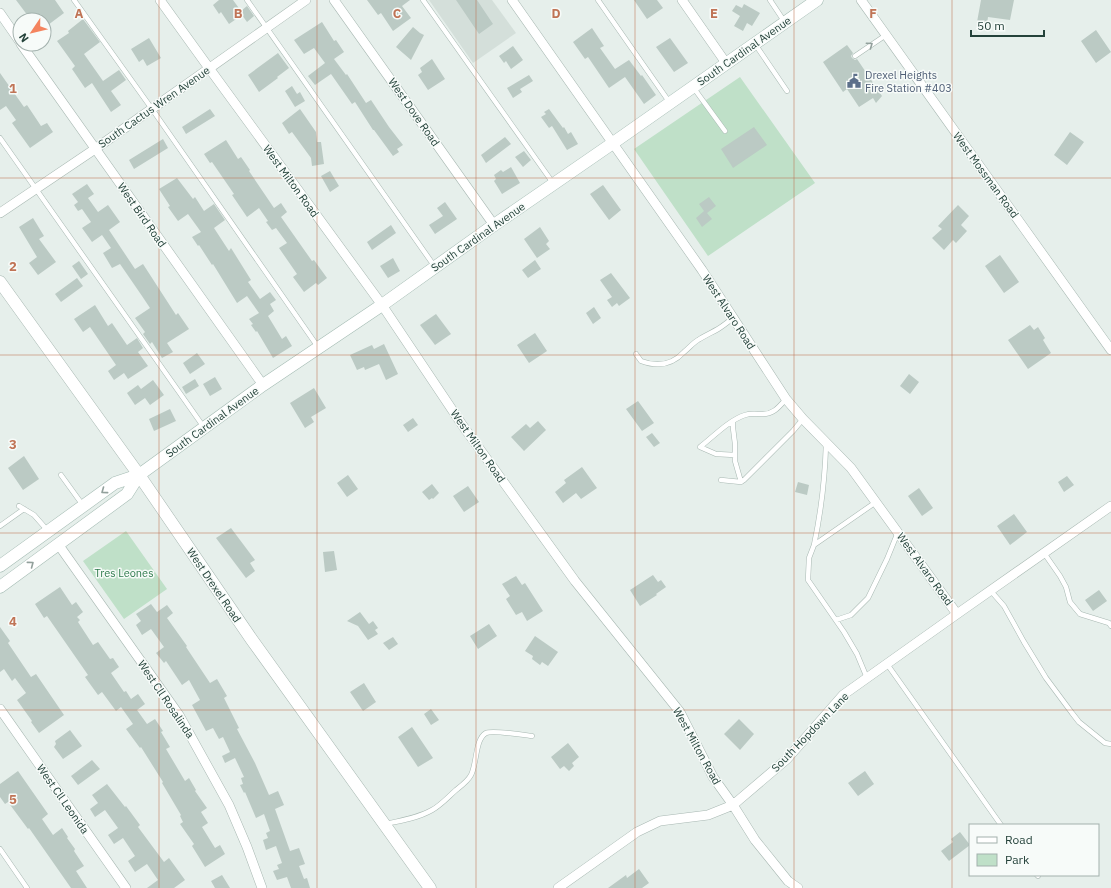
<svg xmlns="http://www.w3.org/2000/svg" width="1111" height="888" font-family="'IBM Plex Sans',sans-serif">
  <style>
    .built { fill: #d4dfda }
    .green { fill: #bfe0c8 }
    .building { fill: #bbcac4 }
    .lines { fill: none; stroke-linecap: round; stroke-linejoin: round }
    .service-casing { stroke: #a8b8b2; stroke-width: 5.5 }
    .minor-casing { stroke: #a8b8b2; stroke-width: 10 }
    .tertiary-casing { stroke: #a8b8b2; stroke-width: 13 }
    .secondary-casing { stroke: #a4bbb3; stroke-width: 13 }
    .service { stroke: #fff; stroke-width: 4.5 }
    .minor { stroke: #fff; stroke-width: 9 }
    .tertiary { stroke: #fff; stroke-width: 12 }
    .secondary { stroke: #fff; stroke-width: 12 }
    .oneway { stroke: #92a09c }
    .grid { fill: none; stroke: #c07456; stroke-width: 1; stroke-opacity: 0.55 }
    .labels { text-anchor: middle; dominant-baseline: central; stroke-width: 3; stroke-linejoin: round; paint-order: stroke }
    .street-label { font-size: 11px; fill: #24423a; stroke: #f7fbf9 }
    .service-label { font-size: 11px; fill: #4e5e75; stroke: #f7fbf9; text-anchor: start }
    .park-label { font-size: 11px; fill: #2d7a4b; stroke: #f7fbf9 }
    .grid-label { font-size: 13px; text-anchor: middle; font-weight: bold; fill: #c07456; stroke: #f7fbf9; stroke-width: 3; stroke-linejoin: round; paint-order: stroke }
  </style>
  <rect width="100%" height="100%" fill="#e6efeb"/>
  <!-- built -->
  <path class="built" d="M429 0H492L516 33 473 63Z"/>
  <!-- green -->
  <path class="green" d="M740 77 815 183 708 256 634 149Z
    M126 531 167 589 124 619 83 561Z"/>
  <!-- building -->
  <path class="building" d="M16 0H55L64 13 48 25 47 24 44 26V20H31Z
    M219 0H233L241 11 247 6 254 16 247 22 242 15 229 24 221 12 219 14 213 5Z
    M367 0H410L402 6 411 18 393 31 381 13 378 15Z
    M456 0H477L493 24 479 34Z
    M634 0H657L663 8 647 19Z
    M981 0H1014L1010 20 988 17 987 24 977 22Z
    M744 4 760 13 752 26 747 23 743 31 734 26 740 16 732 11 736 5 742 8Z
    M83 19 100 42 84 54 103 81 119 70 126 80 111 91 121 105 111 112 92 83 85 88 72 69 75 66 57 41 69 33 68 31Z
    M322 22 334 41 336 40 344 52 334 59 346 75 347 74 366 103 371 100 389 127 403 145 397 149 399 152 393 156 374 130H373L355 102 352 104 331 74 315 85 308 76 325 63 314 48 304 54 294 40Z
    M413 27 420 33 424 35 411 60 396 47Z
    M592 28 604 46 600 48 615 69 629 60 641 76 642 75 656 95 644 104 625 77 609 88 588 57 585 59 573 42Z
    M1096 30 1111 52 1096 63 1081 41Z
    M149 38 161 58 147 66 143 59 139 62 131 49Z
    M670 38 688 63 674 72 656 47Z
    M847 45 853 53 851 56 852 58 855 60 857 59 882 96 876 103 873 98 859 107 847 89 843 92 823 62Z
    M513 46 523 60 511 69 506 61 504 63 499 56Z
    M278 53 289 68 277 77 278 78 259 92 248 75Z
    M432 59 445 79 428 90 418 75 422 72 420 68Z
    M0 73 24 107 27 105 41 126 47 123 53 132 30 148 12 123 16 120 6 106 0 110Z
    M529 75 533 81 520 89 522 92 513 98 507 88Z
    M292 86 297 94 300 92 305 101 295 107 285 91Z
    M210 109 215 116 186 134 182 127Z
    M300 109 316 132 317 142H321L324 164 312 166 311 158 292 132 289 134 282 123Z
    M549 109 563 128 564 127 568 134 571 132 578 144 567 150 552 126 549 128 541 117 546 114 544 112Z
    M754 127 767 145 733 168 721 149Z
    M1070 132 1084 142 1067 165 1054 155Z
    M505 137 511 144 486 163 481 155Z
    M163 139 168 148 134 169 129 160Z
    M226 140 238 159 241 157 250 170 249 171 274 208 281 203 287 212 281 217 312 261 314 260 327 278 318 285 316 283 304 292 293 277 297 274 279 248 287 243 276 228 272 230 266 222 268 221 259 208 247 217 232 195 234 194 212 162 210 163 204 154Z
    M524 151 531 160 523 167 515 157Z
    M511 167 520 183 502 194 494 181 496 179 494 175 501 170 503 172Z
    M330 171 339 186 330 192 321 176Z
    M177 178 193 199 195 197 204 211 214 204 225 220 214 228 229 251 231 248 251 280 248 282 260 299 270 292 276 300 270 304 274 311 268 316 282 339 286 336 292 346 273 358 257 331 256 332 251 325 253 324 249 319 259 313 247 296 237 303 213 264 212 265 199 245 198 246 192 237 201 232 188 214 178 221 168 207 170 206 159 189Z
    M87 184 94 194 88 198 98 212 108 205 120 222 109 230 135 269 143 264 176 315 178 313 189 329 167 343 173 352 162 358 152 342 150 344 143 334 145 332 135 318 150 308 142 296 120 264 112 268 103 253 111 248 102 235 92 242 82 228 91 222 82 209 78 211 74 205 78 202 72 194Z
    M603 185 621 210 609 220 590 194Z
    M709 197 716 206 707 213 712 219 702 227 696 218 704 211 699 204Z
    M445 202 457 219 435 234 429 225 443 216 437 208Z
    M958 205 969 216 961 225 967 231 956 243 953 240 944 250 932 238 942 229 938 226Z
    M33 218 44 236 39 239 56 262 38 275 29 263 37 257 19 227Z
    M391 225 396 233 372 250 367 242Z
    M540 227 549 241 546 244 550 249 537 258 524 239Z
    M1000 255 1019 282 1004 293 985 266Z
    M393 258 400 271 388 278 380 266Z
    M535 260 541 269 528 278 522 270Z
    M79 261 88 274 81 279 72 266Z
    M611 273 630 298 619 306 617 303 612 307 607 300 612 297 600 280Z
    M77 278 83 286 61 302 55 294Z
    M95 305 108 326 112 323 127 345 137 338 143 348 138 352 148 366 128 379 124 373 114 380 108 371 116 365 90 327 83 332 74 319Z
    M594 307 601 318 593 324 586 313Z
    M436 314 451 334 435 345 420 325Z
    M1030 325 1034 330 1038 327 1045 338 1043 340 1051 353 1028 369 1008 340Z
    M535 333 547 351 529 363 517 345Z
    M384 344 398 374 386 380 379 364 365 370 364 367 357 370 350 355 372 345 374 349Z
    M197 353 205 364 190 374 183 363Z
    M909 374 919 382 910 394 900 386Z
    M215 377 222 389 210 396 203 384Z
    M195 379 199 386 186 394 182 387Z
    M153 380 164 395 150 405 145 398 135 405 127 393 138 385 141 389Z
    M314 388 326 408 311 417 314 422 305 428 290 403Z
    M638 401 654 423 642 431 626 409Z
    M170 409 176 421 154 431 149 419Z
    M413 418 418 425 408 432 403 425Z
    M538 421 546 430 524 451 511 437 526 424 530 428Z
    M652 433 660 443 654 447 646 437Z
    M24 456 39 479 23 490 8 468Z
    M582 467 597 488 581 499 576 493 563 503 555 492 566 483 564 480Z
    M348 475 358 489 347 497 337 483Z
    M1067 476 1074 485 1064 492 1058 482Z
    M798 482 809 485 807 495 795 492Z
    M432 484 439 493 433 499 432 498 429 500 422 492Z
    M468 486 479 502 464 512 453 496Z
    M919 488 933 508 922 516 908 496Z
    M1014 514 1027 532 1010 545 997 526Z
    M231 528 255 560 250 563 255 571 246 578 216 538Z
    M334 551 337 570 325 572 323 552Z
    M653 575 658 582 661 580 666 587 656 594 657 595 640 606 630 590Z
    M516 576 522 585 525 583 543 611 527 621 522 612 516 615 506 599 510 596 502 584Z
    M60 587 72 605 76 602 83 612 77 617 80 620 78 622 93 645 98 642 110 659 113 658 119 667 111 673 124 692 126 691 131 699 138 694 145 704 137 710 147 724 155 719 163 731 161 732 170 747 166 749 185 781 189 778 196 790 195 791 207 808 201 812 208 823 202 827 215 848 220 845 225 854 205 867 192 846 194 844 180 824 183 822 180 816 181 815 162 783 163 782 141 747 140 748 126 729 133 724 121 707 116 711 102 692 98 695 85 677 88 675 47 616 44 618 35 604Z
    M1099 590 1107 601 1093 611 1085 600Z
    M151 604 157 612 167 605 173 613 167 618 187 646 186 647 210 683 217 679 227 696 224 698 239 728 237 729 255 763 269 795 278 791 284 805 275 809 290 851 299 848 305 864 299 866 304 879 307 878 310 888H291L287 877 277 880 273 871 279 869 277 865 282 863 276 846 266 850 263 840 268 838 266 833 270 831 264 814 256 818 245 792 244 793 240 785 243 784 241 778 244 777 235 758 225 763 222 756 230 752 223 737 219 739 213 728 206 731 192 705 200 700 189 680 182 685 166 661 164 663 156 653 164 647 151 629 142 635 136 625 141 621 136 614Z
    M360 612 369 624 373 621 378 628 375 630 378 634 368 640 358 626 347 621Z
    M489 624 497 636 478 649 470 636Z
    M0 627 10 641 8 643 31 677 36 674 64 715 39 733 31 722 32 721 17 700 26 693 15 678 12 681 4 669 0 672Z
    M535 636 558 652 548 666 542 662 540 665 532 659 533 656 525 651Z
    M393 637 398 644 389 650 383 643Z
    M364 683 376 702 363 711 350 692Z
    M431 709 439 720 431 725 424 714Z
    M739 719 754 734 740 750 724 734Z
    M412 727 433 758 418 767 398 737Z
    M70 730 82 746 63 759 54 747 56 744 55 741Z
    M568 743 579 757 572 763 574 766 569 771 564 766 560 769 551 757Z
    M92 760 100 769 78 785 71 776Z
    M18 771 48 814 42 819 53 835 62 828 68 837 67 838 75 849 74 851 84 866 76 871 87 888H71L29 828 28 829 8 802 5 804 0 797V784Z
    M865 771 874 784 858 796 848 783Z
    M107 784 125 807 126 806 140 825 138 827 164 862 169 858 185 880 174 888H147L158 880 147 864 135 872 128 861 135 856 123 838 114 844 108 835 118 828 105 810 95 817 90 809 98 803 92 795Z
    M960 832 970 845 949 861 941 851 953 842 951 839Z
    M639 869 649 883 642 888H608L626 875 627 878Z
    M222 875 230 888H215L211 881Z"/>
  <g class="lines">
    <defs>
      <path id="service" d="M74 0 152 109 318 347
        M247 0 435 267
        M423 0 553 183
        M598 0 670 103
        M770 0 784 21
        M755 44 787 91
        M855 56 886 35
        M693 87 725 131
        M0 138 203 426
        M636 354 641 361C657 367 672 365 684 352 689 348 693 343 698 340 704 336 711 333 718 329 723 326 728 322 733 318
        M733 421V428L735 444V461L741 482
        M735 455 716 454 700 447C713 437 729 420 745 415 751 413 756 414 761 414 773 415 779 407 786 399
        M61 475 82 504
        M721 480 741 482 744 480 793 431 803 419
        M19 506 34 515 48 531
        M0 526 24 509
        M814 545C821 512 825 478 826 444
        M1044 553 1060 576 1066 587 1070 602 1080 614 1109 623 1111 626
        M990 590 1004 606 1024 642 1046 678 1072 713 1079 722 1105 743 1111 744
        M836 620 851 615 868 598 887 559 898 532
        M887 664 1001 825
        M867 678 857 654 844 632 808 580 809 558 814 545 876 502
        M385 824C400 821 418 818 432 810 441 805 448 797 456 790 461 786 468 781 471 775 477 764 475 739 486 733 492 730 524 735 532 736
        M0 849 27 888
        M1037 875 1038 876"/>
      <path id="minor" d="M160 0 209 68 382 305 463 426 575 581 680 712 713 777 733 805 755 840 788 881 798 888
        M334 0 494 225
        M512 0 702 270 786 399 803 419 851 468 957 614
        M682 0 726 63
        M861 0 1111 350
        M0 13 20 42
        M21 44 263 385
        M0 213 95 149 306 0
        M58 544 179 715 229 805 247 847 262 888
        M0 709 126 888
        M558 888 637 832 660 821 708 815 733 805 787 759 843 695 957 614 1111 506"/>
      <path id="tertiary" d="M0 282 139 475 252 640 430 888"/>
      <path id="secondary" d="M0 566 115 483 139 475 263 385 382 305 494 225 613 143 817 0
        M0 587 127 494 139 475"/>
    </defs>
    <!-- service casing -->
    <use href="#service" class="service-casing"/>
    <!-- minor casing -->
    <use href="#minor" class="minor-casing"/>
    <!-- tertiary casing -->
    <use href="#tertiary" class="tertiary-casing"/>
    <!-- secondary casing -->
    <use href="#secondary" class="secondary-casing"/>
    <!-- service -->
    <use href="#service" class="service"/>
    <!-- minor -->
    <use href="#minor" class="minor"/>
    <!-- tertiary -->
    <use href="#tertiary" class="tertiary"/>
    <!-- secondary -->
    <use href="#secondary" class="secondary"/>
  </g>
  <!-- one-way arrows -->
  <defs><path id="oneway-chevron" d="M-2-3.5L2.5 0L-2 3.5" fill="none" stroke-width="1.6" stroke-linecap="round" stroke-linejoin="round"/></defs>
  <g class="oneway">
    <use href="#oneway-chevron" transform="translate(870 45) rotate(-35)"/>
    <use href="#oneway-chevron" transform="translate(104 491) rotate(144)"/>
    <use href="#oneway-chevron" transform="translate(31 564) rotate(-37)"/>
  </g>
  <!-- grid -->
  <path class="grid" d="M159 0V888M317 0V888M476 0V888M635 0V888M794 0V888M952 0V888M0 178H1111M0 355H1111M0 533H1111M0 710H1111"/>
  <!-- icons -->
  <defs>
    <symbol id="civic-bare" viewBox="-9 -9 18 18"><path d="M-.6-6.5H3V-4.5H.6V-3L4-1V1h2V6H-6V1h2V-1L-.6-3ZM-1.2 2.5V6h2.4V2.5Z" fill="#5c6f8a" stroke="#f7fbf9" stroke-width="2.5" paint-order="stroke"/></symbol>
  </defs>
  <g fill-rule="evenodd">
    <use href="#civic-bare" x="844" y="71" width="20" height="20"/>
  </g>
  <g class="labels">
    <!-- street labels -->
    <g class="street-label">
      <text transform="translate(744 51) rotate(-35)">South Cardinal Avenue</text>
      <text transform="translate(154 107) rotate(-35)">South Cactus Wren Avenue</text>
      <text transform="translate(414 112) rotate(55)">West Dove Road</text>
      <text transform="translate(986 175) rotate(54)">West Mossman Road</text>
      <text transform="translate(291 181) rotate(54)">West Milton Road</text>
      <text transform="translate(142 215) rotate(55)">West Bird Road</text>
      <text transform="translate(478 237) rotate(-35)">South Cardinal Avenue</text>
      <text transform="translate(729 312) rotate(57)">West Alvaro Road</text>
      <text transform="translate(212 422) rotate(-36)">South Cardinal Avenue</text>
      <text transform="translate(478 446) rotate(55)">West Milton Road</text>
      <text transform="translate(925 569) rotate(54)">West Alvaro Road</text>
      <text transform="translate(214 585) rotate(56)">West Drexel Road</text>
      <text transform="translate(166 699) rotate(56)">West Cll Rosalinda</text>
      <text transform="translate(810 732) rotate(-46)">South Hopdown Lane</text>
      <text transform="translate(697 746) rotate(61)">West Milton Road</text>
      <text transform="translate(63 799) rotate(55)">West Cll Leonida</text>
    </g>
    <!-- service labels -->
    <g class="service-label">
      <text x="865" y="75">Drexel Heights<tspan x="865" dy="13">Fire Station #403</tspan></text>
    </g>
    <!-- park labels -->
    <g class="park-label">
      <text x="124" y="573">Tres Leones</text>
    </g>
  </g>
  <g class="grid-label">
    <text x="79" y="18">A</text>
    <text x="238" y="18">B</text>
    <text x="397" y="18">C</text>
    <text x="556" y="18">D</text>
    <text x="714" y="18">E</text>
    <text x="873" y="18">F</text>
    <text x="13" y="93">1</text>
    <text x="13" y="271">2</text>
    <text x="13" y="449">3</text>
    <text x="13" y="626">4</text>
    <text x="13" y="804">5</text>
  </g>
  <!-- legend -->
  <rect x="969" y="824" width="130" height="52" fill="#f7fbf9" stroke="#a3b1ad"/>
  <rect x="977" y="837" width="20" height="6" fill="#ffffff" stroke="#a3b1ad"/>
  <text x="1005" y="844" font-size="12" fill="#24423a">Road</text>
  <rect x="977" y="854" width="20" height="12" fill="#bfe0c8" stroke="#a3b1ad"/>
  <text x="1005" y="864" font-size="12" fill="#24423a">Park</text>
  <!-- north arrow -->
  <g transform="translate(32 32) rotate(235)"><circle r="19" fill="#f7fbf9" stroke="#a3b1ad"/>
  <path d="M0-3L7 15L0 10L-7 15Z" fill="#f4845f"/>
  <text y="-6" font-size="11" font-weight="bold" text-anchor="middle" fill="#24423a">N</text>
  </g>
  <!-- scale -->
  <path d="M971 30v6h73v-6" fill="none" stroke="#24423a" stroke-width="2"/>
  <text x="977" y="30" font-size="12" fill="#24423a" stroke="#f7fbf9" stroke-width="3" paint-order="stroke">50 m</text>
</svg>
